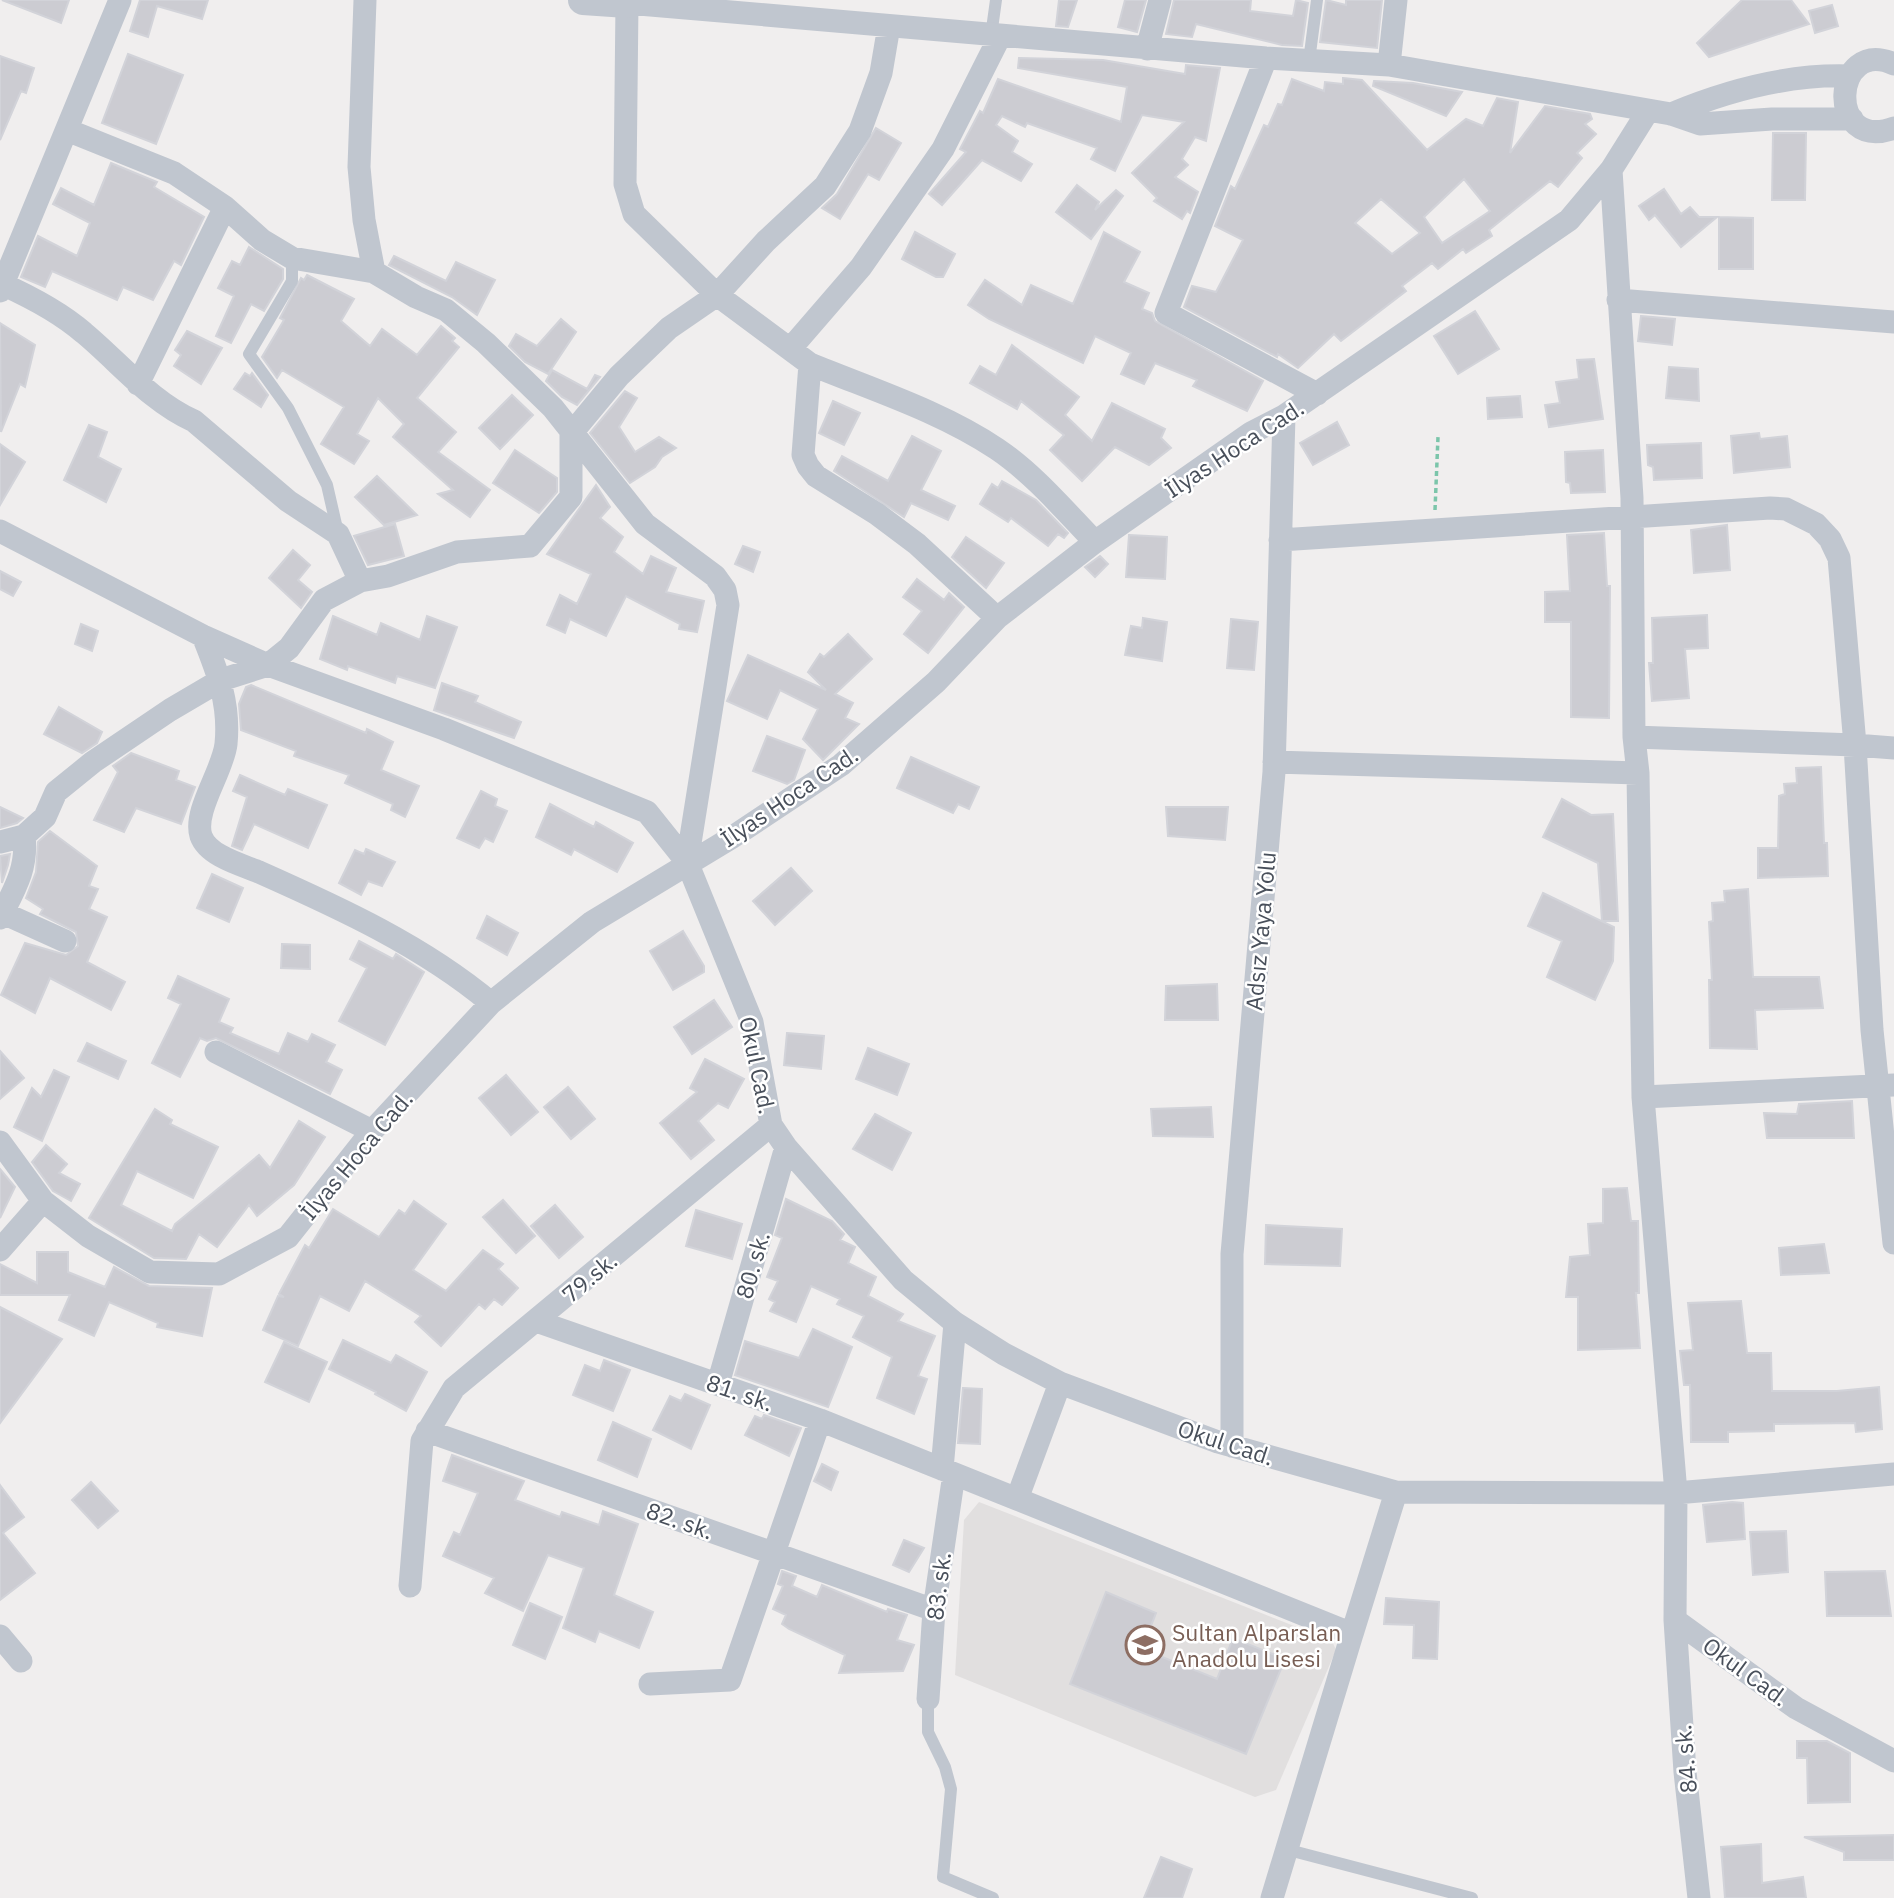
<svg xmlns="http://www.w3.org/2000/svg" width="1894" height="1898" font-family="'IBM Plex Sans',sans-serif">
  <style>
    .education { fill: #e1dfdf }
    .building { fill: #ccccd2; stroke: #d2d3d9; stroke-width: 2; fill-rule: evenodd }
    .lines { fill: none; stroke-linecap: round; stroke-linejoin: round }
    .path { stroke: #7bc5aa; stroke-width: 3.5; stroke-dasharray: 5 3.5; stroke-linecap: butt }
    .service { stroke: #c0c6cf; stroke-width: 12 }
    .minor { stroke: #c0c6cf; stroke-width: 23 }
    .tertiary { stroke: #c0c6cf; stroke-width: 30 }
    .labels { text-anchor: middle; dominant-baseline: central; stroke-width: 5; stroke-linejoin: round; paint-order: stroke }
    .street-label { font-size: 23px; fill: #484f5a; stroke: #fff }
    .education-label { font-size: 23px; fill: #785e54; stroke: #fff; text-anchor: start }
  </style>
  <rect width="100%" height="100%" fill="#f0eeee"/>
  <!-- education -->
  <path class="education" d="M979 1502 1332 1641 1336 1650 1276 1790 1255 1797 955 1675 964 1520Z"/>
  <!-- building -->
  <path class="building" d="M2 0H69L61 23Z
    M140 0H208L202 19 157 6 148 37 130 31Z
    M1059 0H1077L1068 27 1056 26Z
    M1125 0H1146L1137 32 1118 27Z
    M1174 0H1251L1250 11 1293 16 1296 0 1308 3 1302 46 1282 45 1196 24 1192 37 1166 34Z
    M1326 0 1346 5V0H1382L1377 48 1320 42Z
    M1742 0H1791L1809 24 1709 57 1697 43Z
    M1832 5 1838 26 1815 33 1809 11Z
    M128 54 183 75 156 144 102 123Z
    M0 56 34 68 26 93 21 91 0 140Z
    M1019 58 1103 60 1185 74 1186 65 1220 68 1206 141 1195 137 1182 159 1188 165 1175 177 1198 192 1190 213 1187 211 1182 219 1154 201 1157 198 1132 173 1184 122 1142 115 1115 171 1091 159 1097 148 1027 123 1025 127 1002 116 996 125 1018 141 1012 152 1032 164 1021 181 982 160 942 205 929 194 966 152 960 149 980 111 983 113 998 79 1121 122 1127 87 1018 68Z
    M1343 78 1362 80 1427 150 1466 119 1483 126 1497 98 1518 102 1510 153 1545 106 1590 114 1592 119 1585 124 1596 134 1577 153 1582 158 1558 187 1550 181 1489 230 1492 236 1466 253 1463 249 1438 269 1432 263 1402 286 1406 291 1341 341 1334 334 1298 368 1278 354 1277 357 1184 307 1192 286 1216 292 1243 240 1215 226 1231 186 1235 189 1264 125 1268 127 1278 104 1282 105 1292 79 1324 91 1325 82 1343 84ZM1464 179 1490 211 1442 243 1424 217ZM1381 199 1420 233 1392 254 1355 223Z
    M1374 81 1413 83 1462 92 1446 116 1373 86Z
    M876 128 901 143 879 180 868 174 840 219 822 208 837 194Z
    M1773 133H1806L1805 200H1772Z
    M111 163 157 182 154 187 204 217 181 265 174 261 153 300 123 287 117 300 52 271 45 287 21 277 38 236 77 256 90 223 53 204 61 188 94 205Z
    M1077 185 1099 202 1095 210 1116 190 1123 196 1091 239 1056 212Z
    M1664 189 1681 214 1690 207 1699 217H1717L1681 247 1655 215 1649 220 1639 206Z
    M1719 217 1753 218V269H1719Z
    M915 232 955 254 943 277H936L902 259Z
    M1104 232 1140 252 1124 282 1149 293 1142 309 1152 313 1155 321 1263 381 1247 411 1193 386 1197 380 1155 363 1144 384 1121 374 1131 353 1095 336 1083 363 989 319 968 305 985 280 1022 305 1031 285 1073 304Z
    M249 247 283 269V279L264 311 251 304 231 343 216 336 234 296 218 288 232 261 240 265Z
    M394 256 446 281 456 262 495 280 477 315 452 297 389 265Z
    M307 275 354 299 341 321 370 346 382 329 417 355 441 326 455 338 452 341 459 347 417 398 456 432 438 452 490 490 470 517 438 494 453 490 393 437 404 424 378 398 357 434 369 441 354 464 321 444 344 407 282 370 277 378 262 357 284 320 280 318 301 278 304 280Z
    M1475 311 1499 349 1458 374 1434 336Z
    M1641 316 1675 319 1672 345 1638 341Z
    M561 319 576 332 548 374 525 362 509 346 516 334 537 346Z
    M0 323 35 345 25 387 20 384 1 432Z
    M187 331 222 348 201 384 174 366 181 355 175 350Z
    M1012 345 1079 397 1065 415 1092 441 1112 403 1165 429 1161 438 1171 448 1149 465 1115 447 1082 481 1050 450 1064 435 1021 401 1017 409 970 383 980 366 996 375Z
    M1594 359 1603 419 1549 427 1545 405 1560 403 1556 382 1579 379 1577 360Z
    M1669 367 1698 369 1699 401 1666 398Z
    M552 370 587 389 595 375 600 377 577 405 562 397 546 381Z
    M245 373 250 376 252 373 268 395 261 407 234 389Z
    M625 391 637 398 619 427 635 452 659 437 676 448 662 457 655 467 630 483 590 433Z
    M512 395 533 415 500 449 479 428Z
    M1520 396 1522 417 1488 419 1487 398Z
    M833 401 860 413 844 445 819 433Z
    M1337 422 1349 445 1313 465 1300 443Z
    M89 425 107 432 98 457 121 469 106 502 64 480Z
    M1759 433 1760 439 1787 436 1790 467 1734 473 1731 436Z
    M912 436 941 451 921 490 955 506 948 520 911 503 904 517 834 471 842 456 888 481Z
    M1701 443 1702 478 1654 480 1653 467 1648 465 1647 445Z
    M0 444 25 462 0 505Z
    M515 450 557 478V492L539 513 493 483Z
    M1603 450 1605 492 1571 493 1570 483 1566 482 1565 452Z
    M377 476 417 515 384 525 355 497Z
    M1002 481 1036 500 1068 533 1064 538 1058 534 1048 546 1011 518 1008 522 980 504 992 484 998 488Z
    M596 485 610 507 600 518 623 537 614 552 643 574 651 556 676 568 666 592 704 601 697 632 679 629 680 624 626 596 606 636 570 619 565 633 547 625 560 595 577 604 591 574 547 554Z
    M395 524 404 556 368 565 354 536Z
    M1727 525 1730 570 1694 573 1691 530Z
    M1604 533 1607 586H1610L1609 718 1571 717V622H1545V592L1570 591 1567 535Z
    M1129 535 1167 537 1165 579 1126 577Z
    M966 537 1004 563 986 588 952 557Z
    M743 546 760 552 753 572 735 564Z
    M293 550 310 565 298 580 312 592 301 608 269 578Z
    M1100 556 1108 564 1095 577 1085 567Z
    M0 571 21 582 13 596 0 589Z
    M917 579 944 600 949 593 964 607 928 653 904 634 922 611 903 597Z
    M1707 615 1708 648 1685 649 1689 698 1652 701 1649 663H1653L1652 618Z
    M333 616 377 635 381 623 420 640 427 616 457 627 435 688 397 676 395 683 348 666 347 670 320 659Z
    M1143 618 1167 622 1162 661 1125 655 1131 626 1142 628Z
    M1231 619 1258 622 1254 670 1227 668Z
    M81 624 98 631 92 651 75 644Z
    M848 634 872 659 835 694 853 703 845 718 859 724 823 760 803 739 818 709 780 690 767 719 727 701 748 655 826 690 808 672 820 654 824 657Z
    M442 683 478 696 475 702 521 722 514 738 434 710Z
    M251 685 366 733 367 729 393 742 381 770 419 786 405 817 391 810 393 804 345 783 349 775 294 756 296 751 241 730 239 704 246 687Z
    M59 707 102 732 97 743 82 753 44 734Z
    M767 736 805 750 794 780 787 784 753 771Z
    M131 753 179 771 176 780 195 787 181 824 136 808 124 832 94 820 118 772 113 766Z
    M911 757 979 787 969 809 958 804 953 813 897 788Z
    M1821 767 1824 843H1827L1828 876 1758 878V848H1778L1779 796 1785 794 1784 784 1797 783 1796 768Z
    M240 775 285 795 288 789 327 805 308 848 254 824 242 850 232 846 247 797 233 791Z
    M481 791 497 799 495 806 507 811 493 842 485 838 479 848 457 838Z
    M1562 799 1591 815 1613 814 1618 921H1602L1598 863 1543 837Z
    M550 804 594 827 596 822 633 843 617 872 574 849 571 855 536 837Z
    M0 807 23 818 17 823 0 828Z
    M1166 807H1228L1225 840 1168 836Z
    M50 831 97 866 89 886 98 889 89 909 107 917 87 962 125 982 111 1010 50 978 35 1013 1 995 25 943 66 955 78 946 76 932 40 914 43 909 26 898 36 872 38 842Z
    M366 849 395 862 382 886 368 881 361 895 339 883 355 850 364 854Z
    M10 854 8 865 2 883 0 856Z
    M791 868 812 891 775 925 753 901Z
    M212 874 243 888 229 922 197 908Z
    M1748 889 1753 977H1819L1823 1008 1755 1010 1757 1049 1710 1048 1709 980H1712L1709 922 1713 921 1712 903 1725 902 1724 891Z
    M1543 893 1614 927 1613 961 1595 1000 1547 977 1562 941 1528 926Z
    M487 916 518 933 507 955 477 938Z
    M683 931 704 966V972L673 990 650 951Z
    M359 941 393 959 396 954 424 972 385 1045 339 1021 367 968 350 959Z
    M282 944 310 945V969L281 968Z
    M178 976 229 999 219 1022 233 1028 230 1033 279 1054 288 1033 308 1042 312 1034 335 1045 326 1062 342 1070 330 1094 216 1038 207 1041 200 1038 180 1077 152 1063 181 1004 168 998Z
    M1217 984 1218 1020H1165L1166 986Z
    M714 1000 732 1027 692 1054 674 1027Z
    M787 1033 824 1036 821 1069 784 1065Z
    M87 1043 126 1061 118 1079 78 1061Z
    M868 1048 909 1064 897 1095 856 1079Z
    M0 1051 24 1078 0 1099Z
    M705 1059 744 1079 728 1108 718 1103 698 1121 714 1140 691 1159 660 1123 697 1092 690 1088Z
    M54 1070 69 1077 42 1141 14 1127 32 1088 41 1097Z
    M506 1075 538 1112 511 1135 479 1098Z
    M568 1087 595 1119 571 1139 544 1107Z
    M1852 1101 1854 1138H1767L1764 1113 1797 1114 1799 1104Z
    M1211 1107 1213 1137 1153 1136 1151 1109Z
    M155 1109 172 1120 170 1124 218 1147 193 1198 137 1171 121 1205 172 1231 175 1224 259 1155 270 1168 299 1121 325 1137 294 1185 257 1216 249 1205 217 1247 199 1234 186 1259 154 1258 89 1218Z
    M875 1114 911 1133 892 1170 853 1149Z
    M46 1145 67 1164 59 1173 80 1184 71 1201 53 1191 32 1162Z
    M0 1169 15 1187 0 1218Z
    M1627 1188 1631 1221H1638L1639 1293H1636L1640 1348 1578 1350V1297H1566L1570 1257 1590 1255 1588 1224 1603 1223V1189Z
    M786 1199 832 1221 844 1234 840 1240 855 1247 848 1263 876 1277 868 1296 903 1314 898 1321 935 1336 918 1376 927 1379 914 1414 877 1398 892 1357 853 1337 864 1316 837 1304 840 1299 811 1286 796 1322 770 1311 775 1302 769 1299 778 1281 767 1277 782 1238 775 1235Z
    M503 1200 535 1236 516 1253 483 1217Z
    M414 1201 446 1224 413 1270 446 1291 483 1250 503 1264 498 1269 518 1288 502 1305 494 1299 485 1309 479 1304 441 1346 415 1322 421 1316 365 1281 349 1311 320 1296 298 1346 263 1330 278 1296 284 1297 279 1294 305 1245 309 1248 333 1209 379 1237 399 1210 405 1214Z
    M555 1205 583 1237 559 1258 531 1226Z
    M696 1210 742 1224 732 1259 686 1246Z
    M1266 1225 1342 1229 1340 1266 1265 1264Z
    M1824 1244 1829 1273 1781 1275 1779 1248Z
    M37 1252H68V1272L105 1287 114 1267 149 1286 212 1288 202 1336 157 1327 158 1323 109 1302 94 1336 59 1320 70 1295H0V1264L37 1283Z
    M1741 1301 1747 1353H1771L1772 1391H1837L1879 1387 1882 1429 1856 1432 1855 1423 1774 1424V1431L1728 1432V1442H1691L1690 1385H1684L1680 1351 1693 1350 1688 1303Z
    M0 1307 62 1339 0 1423Z
    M813 1329 852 1347 828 1407 735 1375 745 1341 799 1358Z
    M343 1340 391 1363 396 1355 427 1372 406 1411 375 1394 376 1392 329 1369Z
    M284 1342 327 1362 309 1402 265 1382Z
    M604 1360 630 1370 613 1411 573 1395 585 1365 600 1371Z
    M963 1388 982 1389 980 1444 958 1443Z
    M685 1394 710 1405 691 1449 653 1430 670 1396 681 1401Z
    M764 1415 801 1428 789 1456 745 1435 755 1416 762 1419Z
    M613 1422 651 1439 637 1477 598 1460Z
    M452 1455 524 1481 515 1500 560 1517 562 1512 599 1525 603 1511 638 1524 614 1595 653 1612 639 1648 599 1631 595 1642 563 1628 584 1568 548 1555 523 1611 485 1593 494 1578 443 1556 454 1532 460 1535 478 1493 443 1481Z
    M822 1464 838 1472 831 1490 814 1481Z
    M91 1482 118 1511 98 1528 72 1500Z
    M0 1485 24 1517 3 1533 35 1573 0 1600Z
    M1732 1502 1743 1503 1745 1539 1707 1542 1703 1505Z
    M1786 1531 1788 1572 1753 1575 1750 1532Z
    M904 1540 924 1548 909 1572 893 1565Z
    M782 1571 796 1576 792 1586 817 1597 822 1585 887 1612 888 1609 907 1615 897 1640 914 1645 903 1671 839 1673 845 1655 789 1629 782 1624 786 1615 773 1609 783 1586 778 1584Z
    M1885 1571 1891 1616H1827L1825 1572Z
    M1106 1592 1156 1613 1142 1649 1217 1679 1233 1638 1285 1659 1246 1754 1070 1684Z
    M1386 1598 1439 1602 1437 1659 1413 1658 1414 1625 1384 1624Z
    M530 1603 562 1617 545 1659 513 1645Z
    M1797 1741H1827L1850 1753V1802L1808 1803 1807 1758H1797Z
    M1894 1835V1860H1844V1852L1804 1837Z
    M1761 1844 1762 1883 1803 1877 1806 1898H1725L1721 1847Z
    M1161 1857 1192 1869 1182 1898H1144Z"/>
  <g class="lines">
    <!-- path -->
    <path class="path" d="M1435 510 1438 437"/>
    <!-- service -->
    <path class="service" d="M991 36 996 0
      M1309 61 1317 0
      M292 258V281L249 354 288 408 327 485 338 533
      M928 1699V1732L945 1767 951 1789 943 1877 993 1898
      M1285 1849 1472 1898"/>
    <!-- minor -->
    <path class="minor" d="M365 0 359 167 364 220 374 272
      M1147 49 1160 0
      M1266 58 1166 313 1317 394
      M1894 64C1832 36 1825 153 1894 128
      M1389 65 1396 0
      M1671 114C1726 91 1789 74 1849 76
      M67 130 174 173 225 207 262 240 292 258 374 272 416 297 446 310 486 343 553 408 645 524 715 576 725 590 728 605 687 862
      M1611 170 1632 498 1634 737 1638 773 1643 1097 1676 1493 1894 1474
      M0 283C29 296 60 312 84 333 120 363 151 402 194 421L288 501 338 534 360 581
      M0 291 120 0
      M1618 300 1894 322
      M791 348 861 267 943 149 1000 36
      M810 364C873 390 940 411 997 449 1034 474 1065 511 1095 542
      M138 384 225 207
      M0 531 203 636 268 665 444 729 647 812 687 862 752 1022 771 1125 786 1147 903 1280 955 1323 1004 1354 1060 1383 1218 1442 1396 1492 1676 1493 1675 1620 1796 1708 1894 1761
      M1280 540 1770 508 1786 509 1816 524 1830 539 1839 558 1855 745 1894 748
      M997 618 917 544 877 514 816 476 808 466 803 455 810 364 717 295 634 214 625 184 627 3 1266 58 1389 65 1671 114 1700 124 1772 119H1852
      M203 636C218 673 230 704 226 744 223 771 193 811 201 836 208 856 242 865 259 872 340 908 423 946 491 1003
      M1634 737 1855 745 1872 1030 1894 1243
      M1274 762 1638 773
      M0 842 24 836 45 817 56 792 93 762 170 710 221 680 268 665 289 648 324 600 360 581 388 576 457 552 530 546 571 497V434L619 376 669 328 717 295 766 241 825 186 860 131 881 73 889 26
      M3 913 65 941
      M0 918C14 890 28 868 24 836
      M216 1052 372 1131
      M1643 1097 1894 1085
      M0 1142 43 1201 88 1236 150 1272 219 1274 288 1237 372 1131 491 1003 592 922 731 838 841 765 936 682 997 618 1095 542 1251 433 1284 416 1569 220 1611 170 1648 111
      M0 1250 43 1201
      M536 1321 820 1420 1017 1499
      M1060 1383 1017 1499 1352 1634 1396 1492
      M718 1384 786 1147
      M427 1431 934 1610
      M1232 1446V1254L1274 772 1284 416
      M942 1469 955 1323
      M410 1586 422 1441 454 1388 771 1125
      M1675 1620 1685 1772 1699 1898
      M0 1636 21 1661
      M650 1684 730 1680 820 1420
      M928 1699 934 1610 954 1474
      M1272 1898 1352 1634"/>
    <!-- tertiary -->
    <path class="tertiary" d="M583 0 627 3V0"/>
  </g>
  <!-- icons -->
  <defs>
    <symbol id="school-ring" viewBox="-11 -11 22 22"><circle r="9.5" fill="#fff" stroke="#8d6e63" stroke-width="1.5"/><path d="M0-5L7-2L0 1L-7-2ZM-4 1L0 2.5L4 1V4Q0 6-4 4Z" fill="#8d6e63"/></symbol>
  </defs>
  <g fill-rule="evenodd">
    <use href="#school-ring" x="1123" y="1623" width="44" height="44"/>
  </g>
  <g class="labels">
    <!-- street labels -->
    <g class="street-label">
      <text transform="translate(1234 448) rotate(-33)">İlyas Hoca Cad.</text>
      <text transform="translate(789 796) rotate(-34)">İlyas Hoca Cad.</text>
      <text transform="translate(1260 931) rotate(-85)">Adsız Yaya Yolu</text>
      <text transform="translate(758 1065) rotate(78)">Okul Cad.</text>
      <text transform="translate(356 1155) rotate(-50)">İlyas Hoca Cad.</text>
      <text transform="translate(752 1265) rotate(-74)">80. sk.</text>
      <text transform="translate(589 1277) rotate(-40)">79.sk.</text>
      <text transform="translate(740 1392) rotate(19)">81. sk.</text>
      <text transform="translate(1226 1442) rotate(18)">Okul Cad.</text>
      <text transform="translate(680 1520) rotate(19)">82. sk.</text>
      <text transform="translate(938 1586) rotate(-83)">83. sk.</text>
      <text transform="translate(1746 1671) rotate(36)">Okul Cad.</text>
      <text transform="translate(1685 1759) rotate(-95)">84. sk.</text>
    </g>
    <!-- education labels -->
    <g class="education-label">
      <text x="1172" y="1632">Sultan Alparslan<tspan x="1172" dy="26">Anadolu Lisesi</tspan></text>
    </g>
  </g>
</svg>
